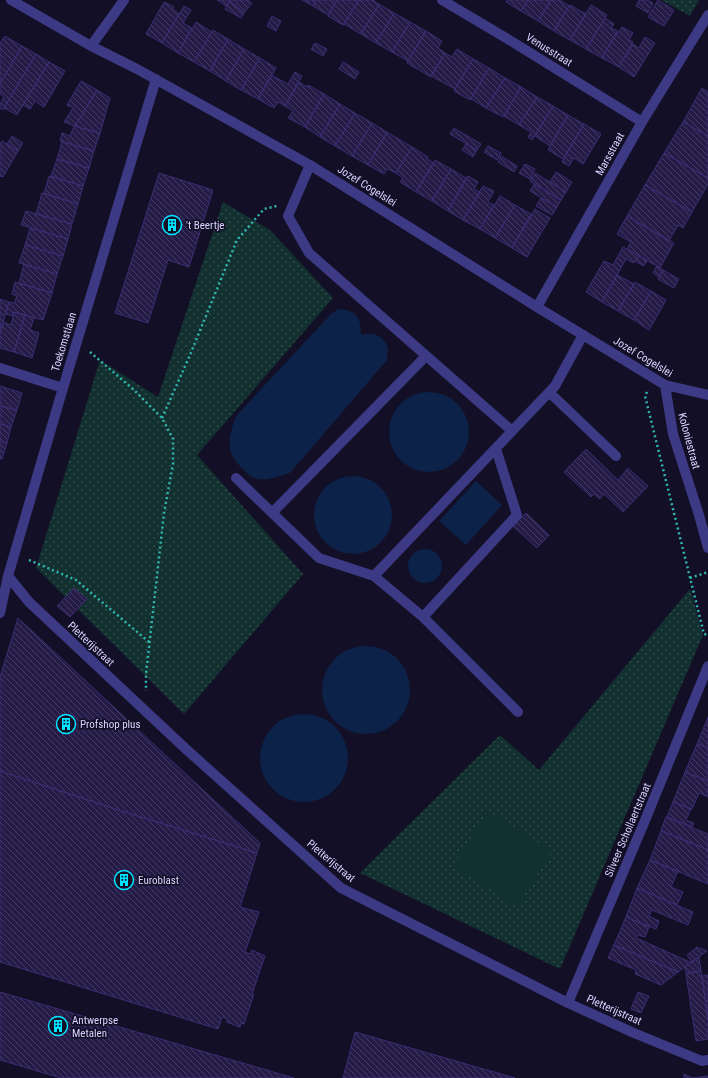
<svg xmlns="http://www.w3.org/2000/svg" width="708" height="1078" font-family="'Roboto Condensed',sans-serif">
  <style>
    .grass { fill: url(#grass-dots) }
    .garden { fill: #12302f }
    .water { fill: #0c2248 }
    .building { fill: url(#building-back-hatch); stroke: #3b2d73 }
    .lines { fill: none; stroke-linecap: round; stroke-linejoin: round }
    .path { stroke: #2fb8b0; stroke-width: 2.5; stroke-dasharray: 2 3; stroke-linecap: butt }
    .lane { stroke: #3d3a85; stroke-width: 10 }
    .street { stroke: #3d3a85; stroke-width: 10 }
    .labels { text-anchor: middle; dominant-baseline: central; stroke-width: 3.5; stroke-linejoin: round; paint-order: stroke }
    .street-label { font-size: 11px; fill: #d9d4ff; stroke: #130f26 }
    .poi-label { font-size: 11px; fill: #d9d4ff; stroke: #130f26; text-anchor: start }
  </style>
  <defs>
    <pattern id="grass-dots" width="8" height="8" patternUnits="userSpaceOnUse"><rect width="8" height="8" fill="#12302f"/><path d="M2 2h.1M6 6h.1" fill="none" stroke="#344d4e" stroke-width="1.8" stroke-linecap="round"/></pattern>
    <pattern id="building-back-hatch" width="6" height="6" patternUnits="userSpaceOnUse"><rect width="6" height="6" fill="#241b47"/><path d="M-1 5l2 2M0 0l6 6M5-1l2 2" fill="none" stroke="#433b63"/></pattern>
  </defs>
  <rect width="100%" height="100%" fill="#130f26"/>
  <!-- grass -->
  <path class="grass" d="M661 0H699L690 16Z
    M223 202 270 230 333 298 197 455 303 574 184 714 36 568 100 360 158 397Z
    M690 589 703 635 560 969 360 873 500 735 539 770Z"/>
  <!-- garden -->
  <path class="garden" d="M488 811 552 851 517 907 453 866Z"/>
  <!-- water -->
  <path class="water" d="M338 309C357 310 361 317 361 335 373 331 385 336 388 349 388 352 387 357 387 360L290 473C279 476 265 482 254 478 251 477 247 473 244 470 225 453 227 438 237 415L331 314Z
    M389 432a40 40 0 1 1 80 0a40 40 0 1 1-80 0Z
    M314 515a39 39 0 1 1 78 0a39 39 0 1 1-78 0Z
    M476 481 502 505 466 545 439 521Z
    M408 566a17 17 0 1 1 34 0a17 17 0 1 1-34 0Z
    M322 690a44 44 0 1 1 88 0a44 44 0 1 1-88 0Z
    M260 758a44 44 0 1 1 88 0a44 44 0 1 1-88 0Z"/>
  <!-- building -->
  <path class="building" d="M217 0H228L230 1 226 6Z
    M228 0H248L252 3 244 13Z
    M302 0H316L313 6Z
    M316 0H337L328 15 313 6Z
    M337 0H359L343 25 328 16Z
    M359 0H373L379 4 361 34 344 24Z
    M507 0H528L521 11 506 2Z
    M528 0H551L538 21 521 11Z
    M551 0H560L569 6 554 31 538 21Z
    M639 0H647L653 3 648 13 636 6Z
    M658 0 674 10 664 26 648 17Z
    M230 1 244 13 241 18 225 9Z
    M164 2 174 7 173 9 179 14 162 43 146 34Z
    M379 4 394 13 376 43 361 34Z
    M570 5 586 14 570 40 554 31Z
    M591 5 607 15 586 49 570 40Z
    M184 6 191 10 183 23 192 28 178 53 162 43Z
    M394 13 410 22 392 52 376 43Z
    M272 16 281 21 276 31 267 26Z
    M605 18 614 24 611 28 618 31 602 58 586 49Z
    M196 22 212 32 194 62 178 53Z
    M410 22 426 31 408 61 392 52Z
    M622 27 633 33 629 40 633 42 619 67 602 58 617 32 618 33Z
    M213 30 228 39 210 71 194 62Z
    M426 31 442 41 438 48 445 53 431 77 407 63Z
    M5 36 22 46 0 84V43Z
    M645 37 655 43 634 77 619 67 633 44 639 48Z
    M228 39 244 49 226 81 210 71Z
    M315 43 327 49 323 56 311 49Z
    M22 46 36 54 3 110 0 108V104L4 97 0 94V84Z
    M244 49 260 58 241 90 226 81Z
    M457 49 473 59 455 89 431 76 445 53 452 57Z
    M36 54 49 62 17 115 4 108Z
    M260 58 276 68 258 99 241 90Z
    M473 59 489 68 470 100 454 91Z
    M49 62 65 71 44 107 35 101 30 109 23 105Z
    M343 62 359 72 355 79 339 69Z
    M489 68 505 78 486 108 471 99Z
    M295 72 302 76 285 106 278 102 274 108 258 99 271 75 288 84Z
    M505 78 521 87 503 117 486 108Z
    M81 81 97 90 75 126 64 122 73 108 67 105Z
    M299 82 307 87 308 85 324 94 305 127 288 118 293 111 285 106Z
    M521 87 537 97 519 125 504 116Z
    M702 88 708 92V136L683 122Z
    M97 90 110 98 100 133 75 126Z
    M324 94 340 104 320 137 305 127Z
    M537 97 553 106 532 140 528 137 531 132 519 125Z
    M340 104 355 113 335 146 320 137Z
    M553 106 568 115 550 146 535 136Z
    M355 113 372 123 352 156 335 146Z
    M568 115 584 124 563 159 548 150Z
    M683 122 708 136V178L664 153Z
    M372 123 387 132 368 165 352 156Z
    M584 124 601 134 583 164 574 158 569 166 562 162Z
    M74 126 100 133 94 151 60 141 62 133 70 136Z
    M454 128 481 144 477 150 450 134Z
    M387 132 412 147 396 173 387 169 384 174 368 165Z
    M12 136 23 143 18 151 7 144Z
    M2 141 18 151 3 177 0 176V144Z
    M62 142 94 151 89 168 57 159Z
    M466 144 477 150 473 157 462 150Z
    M488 146 501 153 497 160 484 152Z
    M412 147 428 157 427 159 434 163 416 192 400 182 403 178 396 173Z
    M664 153 708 178V184L692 212 645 185Z
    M501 156 517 166 514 172 498 162Z
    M57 159 89 168 83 186 51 176Z
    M435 160 451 169 432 201 416 192Z
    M525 164 535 169 530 179 519 173Z
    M451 169 466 178 448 211 432 201Z
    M556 172 572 182 566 192 550 182Z
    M159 173 213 190 189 267 168 260 148 323 115 313Z
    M535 173 566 192 561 200 530 181Z
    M49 176 83 186 78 204 44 193Z
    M468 176 478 182 474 189 480 192 463 220 448 211Z
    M534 184 561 200 557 207 530 191Z
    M645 185 692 212 683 228 678 225 669 241 627 216Z
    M483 186 494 191 488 202 494 205 480 229 463 220Z
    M42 193 78 204 72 224 36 214Z
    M500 196 515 205 495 238 480 229Z
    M541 198 557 207 552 215 536 206Z
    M515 205 531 214 512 248 495 238Z
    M535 209 550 218 527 257 512 248Z
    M26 211 72 224 68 239 21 225Z
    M627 216 674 243 660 268 627 249 631 242 617 234Z
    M30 228 68 239 63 256 25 245Z
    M25 245 63 256 57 274 19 263Z
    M623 247 639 256 634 263 626 259 602 302 586 292 604 261 613 265Z
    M639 256 647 261 644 266 635 261Z
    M24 264 57 274 52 293 19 283Z
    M657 266 663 270 659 277 653 273Z
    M663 270 679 279 674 288 658 279Z
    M617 275 634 284 618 311 602 302Z
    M15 282 52 293 43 320 14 312 13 316 6 314 9 302 14 303 17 296 12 294Z
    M635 282 651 291 634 320 618 311Z
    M651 291 666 300 649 330 634 320Z
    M0 299 9 302 0 333Z
    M14 312 25 315 14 352 0 348V333L3 322 11 325Z
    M25 315 34 318 30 330 39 333 32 358 14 352Z
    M0 386 22 393 17 410 0 406Z
    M0 406 17 410 11 427 0 424Z
    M0 424 11 427 7 443 0 441Z
    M0 441 7 443 2 459H0Z
    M586 449 618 480 628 468 648 486 623 512 604 494 600 499 594 494 591 497 564 472Z
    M526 513 549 535 537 548 513 526Z
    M74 588 87 599 70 617 57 606Z
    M18 618 260 843 257 853 109 807 0 771V677Z
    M708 717V748L697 744Z
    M697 744 708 748V781L685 772Z
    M0 771 109 807 257 853 240 907 259 912 245 952 251 954 252 950 265 956 252 994H254L244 1024 241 1023 240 1027 226 1022 228 1019 222 1017 218 1029 0 962Z
    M685 772 708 781V797L699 793 692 809 673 802Z
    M673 802 691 809 686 820 694 823 692 827 667 817Z
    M666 817 708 834V850L661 830Z
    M661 831 708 850V884L650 860Z
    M650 860 678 871 671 887 683 892 677 905 637 888Z
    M637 888 693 912 688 925 652 910 649 916 659 921 656 929 626 917Z
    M626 917 649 927 645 937 638 935 636 938 690 962H692L678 972 614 945Z
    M614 945 678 972 661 985 635 974 636 970 608 958Z
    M697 947 707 951 692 962 687 955Z
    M699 957 701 971 686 973 685 967Z
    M701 971 708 1020V1039L696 1041 686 974Z
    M708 975V1020L702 976Z
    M0 992 294 1078H61L0 1060Z
    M638 992 649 996 641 1013 631 1009Z
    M355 1032 515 1078H343Z
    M684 1074 692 1078 708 1076V1078H684Z"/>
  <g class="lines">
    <!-- path -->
    <path class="path" d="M90 352 134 390 162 418 173 439V464L164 513 146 674V691
      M647 392 645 396 704 634 708 635
      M162 418 190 355 237 240 264 209 277 206
      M29 560 76 580 149 642
      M690 578 708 572"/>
    <!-- lane -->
    <path class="lane" d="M310 165 288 216 309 253 512 431
      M550 393 616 456
      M496 449 517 515 423 617 374 576 555 386 583 335
      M236 478 319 558 374 576
      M272 513 426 356
      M423 617 518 712"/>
    <!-- street -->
    <path class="street" d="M11 0 91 46 137 69 310 165 537 307 665 385 708 395
      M442 0 511 41 642 122
      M91 46 124 0
      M537 307 642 122 708 15
      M0 368 63 388
      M665 385 673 434 699 515 708 548
      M8 576 29 602 187 750 341 888 568 1003 634 1033 702 1061 708 1060
      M0 613 8 576 63 388 156 79
      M568 1003 646 818 708 666"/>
  </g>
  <!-- icons -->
  <defs>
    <symbol id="building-ring" viewBox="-11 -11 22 22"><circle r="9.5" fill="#130f26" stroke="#00e5ff" stroke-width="1.5"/><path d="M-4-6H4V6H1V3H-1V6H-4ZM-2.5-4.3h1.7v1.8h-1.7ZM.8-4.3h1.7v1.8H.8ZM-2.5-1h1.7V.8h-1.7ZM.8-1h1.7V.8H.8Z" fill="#00e5ff"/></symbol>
  </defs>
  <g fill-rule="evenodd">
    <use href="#building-ring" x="161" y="214" width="22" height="22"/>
    <use href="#building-ring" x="55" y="713" width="22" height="22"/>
    <use href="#building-ring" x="113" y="869" width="22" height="22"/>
    <use href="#building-ring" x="47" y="1015" width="22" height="22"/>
  </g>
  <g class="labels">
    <!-- street labels -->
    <g class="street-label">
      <text transform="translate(549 50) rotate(32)">Venusstraat</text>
      <text transform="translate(610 154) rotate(-61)">Marsstraat</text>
      <text transform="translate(367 186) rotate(32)">Jozef Cogelslei</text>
      <text transform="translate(64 342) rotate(-73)">Toekomstlaan</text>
      <text transform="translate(643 357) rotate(31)">Jozef Cogelslei</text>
      <text transform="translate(689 441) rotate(75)">Koloniestraat</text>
      <text transform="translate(91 644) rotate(43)">Pletterijstraat</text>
      <text transform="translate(628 830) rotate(-67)">Silveer Schollaertstraat</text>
      <text transform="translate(331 861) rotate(40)">Pletterijstraat</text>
      <text transform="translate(614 1010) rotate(24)">Pletterijstraat</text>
    </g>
    <!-- poi labels -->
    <g class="poi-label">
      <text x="186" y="225">'t Beertje</text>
      <text x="80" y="724">Profshop plus</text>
      <text x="138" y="880">Euroblast</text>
      <text x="72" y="1020">Antwerpse<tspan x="72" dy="13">Metalen</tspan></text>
    </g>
  </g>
</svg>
